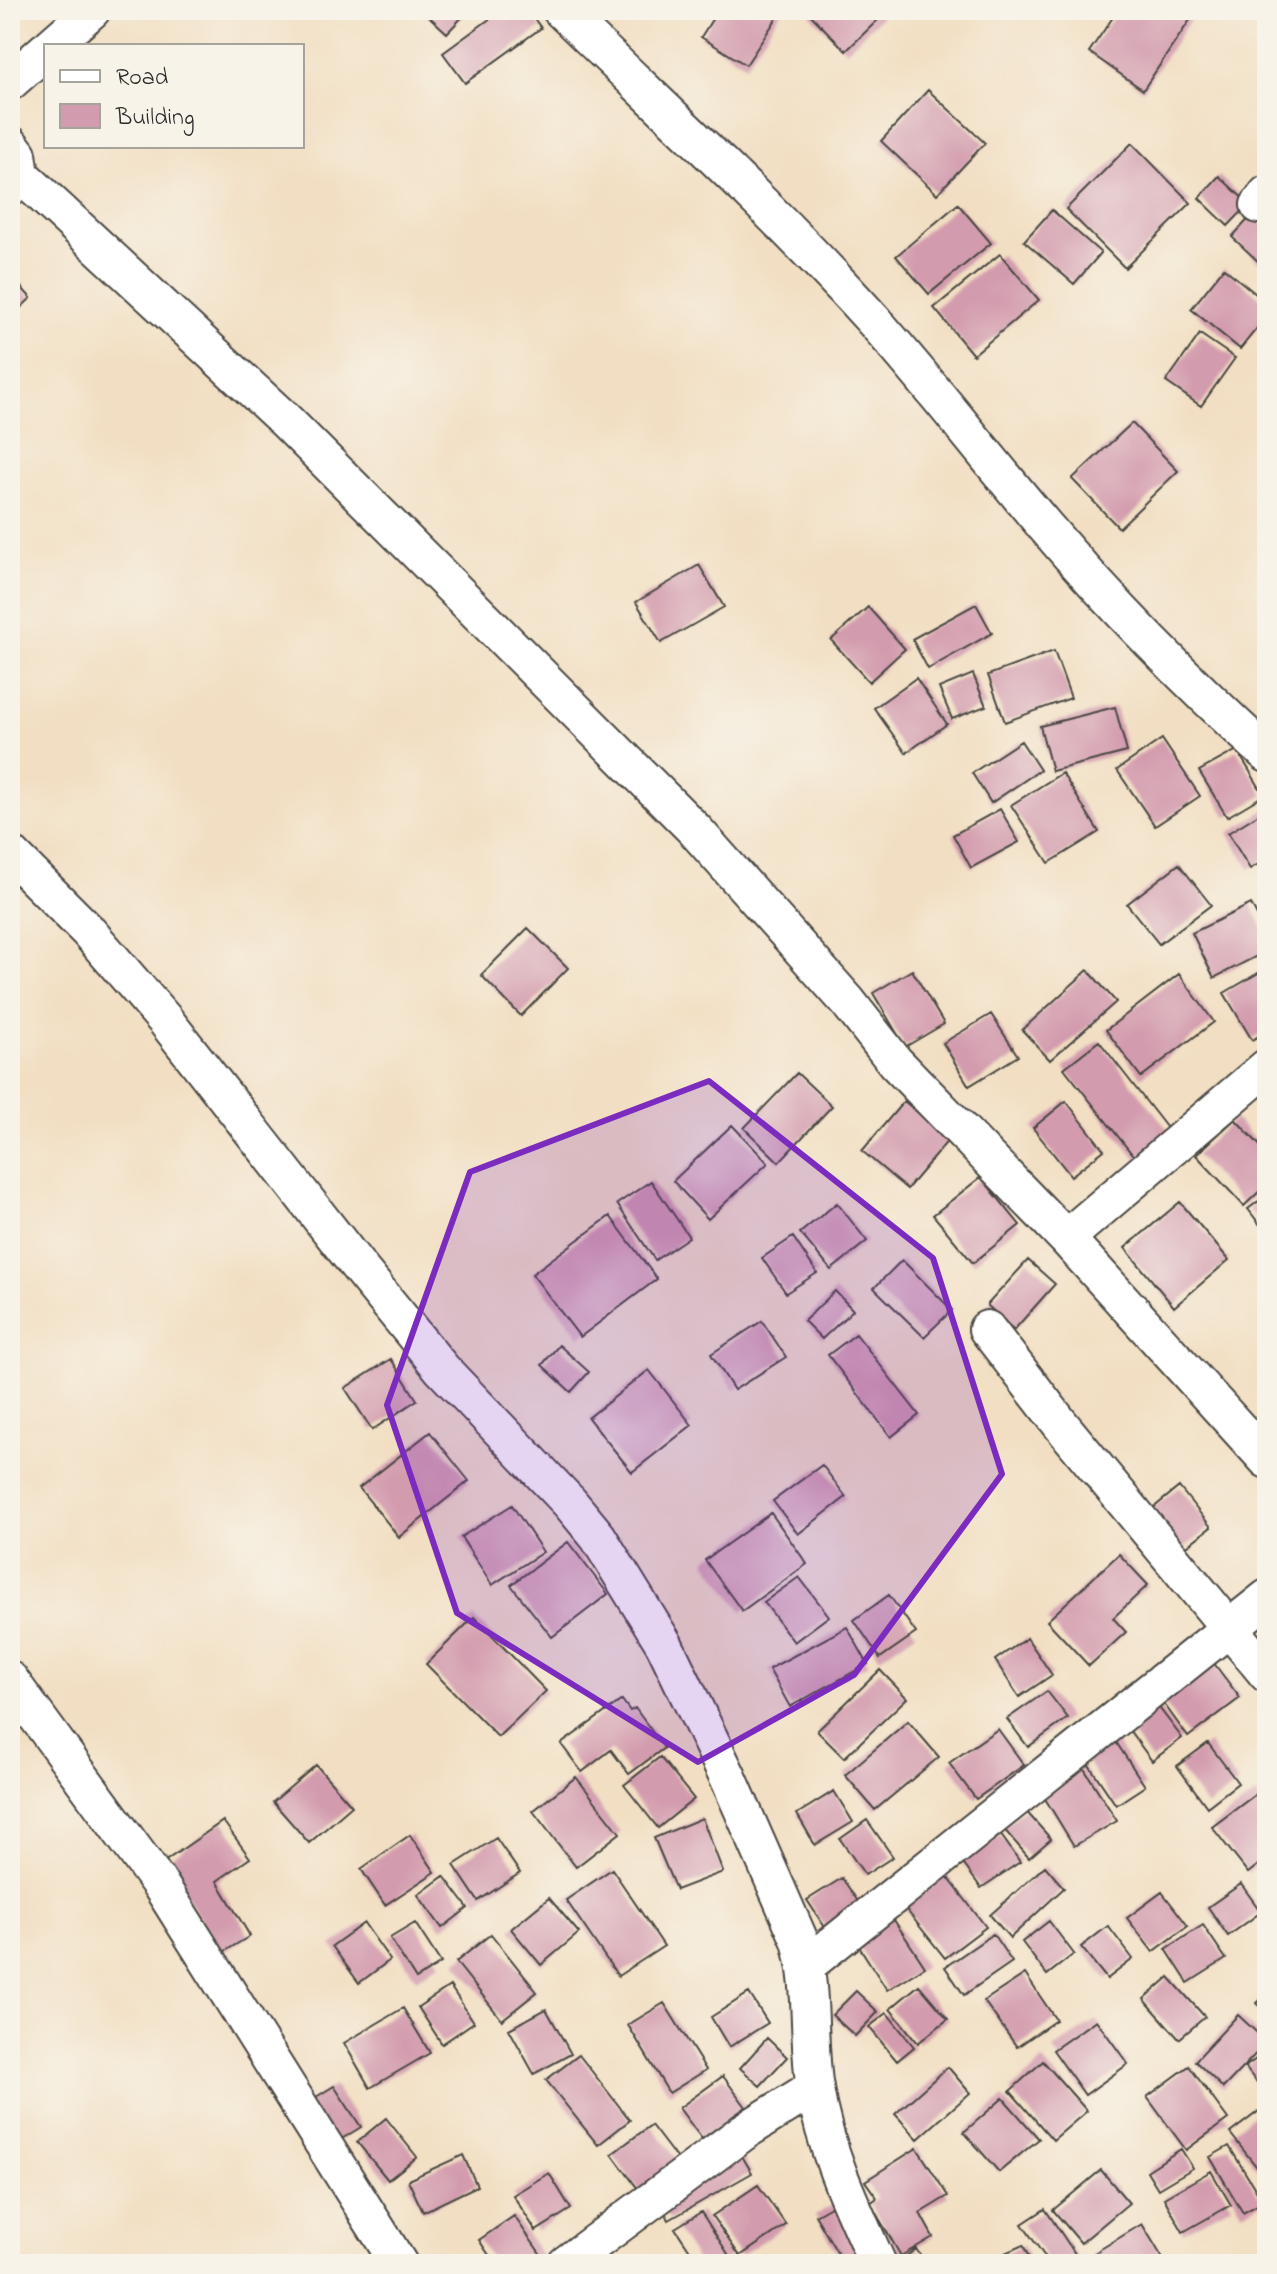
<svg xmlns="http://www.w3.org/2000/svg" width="1277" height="2274" font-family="'Indie Flower',sans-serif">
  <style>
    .building { fill: #d39cae }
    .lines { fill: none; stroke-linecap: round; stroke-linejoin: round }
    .minor-casing { stroke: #494642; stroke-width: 40 }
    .minor { stroke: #fff; stroke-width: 36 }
    .marked { fill: #7b2cbf; fill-opacity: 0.2; stroke: #7b2cbf; stroke-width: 6; stroke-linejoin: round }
  </style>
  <rect width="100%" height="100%" fill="#f7f3e8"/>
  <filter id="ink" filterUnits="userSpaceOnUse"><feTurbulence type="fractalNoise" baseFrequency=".0125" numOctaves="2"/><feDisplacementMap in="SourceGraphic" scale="16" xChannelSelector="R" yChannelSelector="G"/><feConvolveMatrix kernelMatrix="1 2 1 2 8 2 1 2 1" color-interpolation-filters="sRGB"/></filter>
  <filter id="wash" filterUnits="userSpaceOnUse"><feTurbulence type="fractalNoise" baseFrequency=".006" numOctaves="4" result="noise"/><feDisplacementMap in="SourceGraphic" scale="32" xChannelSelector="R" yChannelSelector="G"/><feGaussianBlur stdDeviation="1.8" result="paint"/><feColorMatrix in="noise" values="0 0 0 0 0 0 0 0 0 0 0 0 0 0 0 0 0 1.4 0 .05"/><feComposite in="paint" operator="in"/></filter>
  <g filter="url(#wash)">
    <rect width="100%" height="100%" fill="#f2dfc3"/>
    <g id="blocks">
      <!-- building -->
      <path class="building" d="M422 10H469L447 33Z
        M502 10H528L541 28 465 83 443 53Z
        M718 10H782L746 65 701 37Z
        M806 10H888L846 51Z
        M1118 10H1176L1190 20 1143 90 1089 52Z
        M928 90 985 143 937 194 881 141Z
        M1132 143 1191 203 1125 268 1066 209Z
        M1219 176 1249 204 1228 226 1199 198Z
        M958 204 991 243 929 294 896 256Z
        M1052 210 1101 253 1074 284 1024 241Z
        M1253 214 1267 227V257L1261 264 1232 237Z
        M1000 254 1039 300 973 355 934 308Z
        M1224 268 1267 303V316L1240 349 1191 309Z
        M10 275 31 298 10 318Z
        M1200 334 1235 358 1201 406 1166 382Z
        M1132 423 1178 471 1119 528 1072 479Z
        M699 565 724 607 661 643 636 602Z
        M976 604 992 633 928 669 912 639Z
        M868 607 905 649 869 682 831 640Z
        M1054 651 1071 698 1005 722 988 675Z
        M973 674 986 706 952 719 939 688Z
        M916 678 947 724 906 753 874 708Z
        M1115 707 1127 752 1052 771 1040 726Z
        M1162 739 1200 796 1155 826 1117 770Z
        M1021 741 1040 770 991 803 972 773Z
        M1237 750 1264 795 1227 817 1199 771Z
        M1062 773 1099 832 1049 863 1011 805Z
        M1000 809 1019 842 971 868 953 835Z
        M1267 809V859L1250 869 1228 833Z
        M1179 864 1211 905 1159 944 1127 904Z
        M1251 904 1267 935V951L1214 978 1192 933Z
        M528 928 568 968 521 1016 481 975Z
        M1267 968V1031L1252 1040 1224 993Z
        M912 970 944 1024 905 1047 873 993Z
        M1088 970 1116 1002 1050 1060 1022 1030Z
        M1179 974 1214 1022 1141 1077 1106 1030Z
        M991 1014 1018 1056 969 1086 943 1043Z
        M1099 1041 1170 1132 1136 1159 1064 1068Z
        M797 1073 832 1106 779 1162 744 1128Z
        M904 1101 949 1139 907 1189 862 1151Z
        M1066 1101 1104 1150 1071 1176 1033 1128Z
        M1235 1119 1267 1153V1184L1244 1206 1196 1155Z
        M732 1125 768 1163 708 1219 673 1181Z
        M981 1177 1020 1225 973 1263 933 1215Z
        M651 1181 689 1237 655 1260 617 1204Z
        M1267 1195V1234L1248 1209Z
        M1180 1202 1229 1260 1174 1307 1125 1248Z
        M837 1203 867 1241 831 1270 800 1233Z
        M610 1216 657 1279 580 1337 532 1274Z
        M793 1237 817 1273 786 1293 762 1258Z
        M902 1260 952 1310 924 1337 874 1288Z
        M1028 1260 1055 1284 1014 1330 987 1305Z
        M835 1291 853 1310 822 1339 804 1321Z
        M762 1321 786 1357 734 1390 711 1354Z
        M856 1334 919 1415 891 1437 828 1355Z
        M559 1345 589 1372 571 1392 542 1365Z
        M391 1359 417 1400 372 1430 345 1388Z
        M649 1370 692 1425 632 1472 588 1418Z
        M430 1432 469 1481 399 1537 359 1488Z
        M822 1465 846 1497 798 1534 773 1501Z
        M1179 1487 1211 1527 1179 1552 1147 1513Z
        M512 1505 543 1552 492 1585 461 1537Z
        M771 1513 807 1564 742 1611 705 1560Z
        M568 1542 608 1594 552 1637 511 1585Z
        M1119 1554 1148 1585 1113 1618 1126 1632 1089 1666 1047 1621Z
        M799 1577 829 1616 794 1642 764 1602Z
        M889 1595 916 1633 880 1658 854 1620Z
        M474 1617 546 1691 498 1737 426 1664Z
        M847 1627 868 1664 790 1707 769 1669Z
        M1027 1638 1052 1675 1019 1697 995 1660Z
        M1210 1658 1240 1698 1188 1737 1159 1697Z
        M880 1670 907 1698 844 1758 817 1731Z
        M1047 1691 1068 1718 1028 1747 1007 1719Z
        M622 1700 630 1711 635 1708 664 1748 629 1774 611 1750 582 1772 561 1744Z
        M1154 1701 1182 1738 1152 1761 1124 1723Z
        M908 1721 939 1757 875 1810 845 1775Z
        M998 1729 1024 1765 976 1799 949 1763Z
        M1114 1739 1145 1786 1116 1805 1085 1759Z
        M1208 1743 1238 1783 1207 1807 1177 1766Z
        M660 1757 694 1799 658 1828 624 1785Z
        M316 1765 352 1806 309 1843 273 1802Z
        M1083 1767 1117 1821 1074 1846 1041 1792Z
        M576 1777 620 1833 576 1867 533 1811Z
        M834 1791 853 1822 815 1845 797 1814Z
        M1256 1794 1267 1809V1858L1248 1873 1212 1827Z
        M1024 1809 1051 1839 1029 1858 1003 1828Z
        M702 1818 723 1872 676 1890 654 1838Z
        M867 1820 893 1857 865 1875 840 1839Z
        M223 1821 250 1858 217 1881 250 1936 222 1953 164 1862Z
        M410 1835 435 1872 385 1905 361 1869Z
        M1001 1835 1020 1862 981 1888 962 1862Z
        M496 1838 520 1873 478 1901 454 1865Z
        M1045 1866 1064 1888 1010 1938 990 1915Z
        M612 1869 664 1946 618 1976 566 1900Z
        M444 1876 468 1908 442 1928 418 1895Z
        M947 1876 986 1927 945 1958 905 1908Z
        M842 1878 863 1909 828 1932 807 1900Z
        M1241 1884 1261 1912 1228 1936 1208 1907Z
        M1162 1892 1188 1926 1153 1952 1127 1918Z
        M549 1898 579 1933 541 1965 511 1929Z
        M892 1917 925 1967 887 1990 855 1940Z
        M1049 1921 1074 1954 1047 1975 1022 1942Z
        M364 1923 390 1960 359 1983 332 1946Z
        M415 1923 441 1963 416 1979 390 1938Z
        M1203 1925 1226 1959 1188 1983 1166 1949Z
        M1108 1926 1133 1959 1107 1979 1081 1947Z
        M491 1934 537 1992 502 2020 456 1962Z
        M993 1934 1012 1962 964 1995 945 1967Z
        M1025 1974 1056 2020 1017 2047 984 2001Z
        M1169 1977 1205 2017 1179 2039 1144 1999Z
        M919 1985 948 2019 918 2043 890 2009Z
        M450 1986 474 2022 442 2044 418 2007Z
        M856 1991 878 2012 855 2036 832 2015Z
        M749 1993 768 2023 729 2047 711 2017Z
        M1267 1994V2014L1257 2003Z
        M664 2003 706 2070 669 2093 628 2025Z
        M403 2008 430 2053 370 2088 344 2043Z
        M546 2009 571 2054 534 2074 509 2029Z
        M887 2013 914 2047 897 2061 869 2027Z
        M1238 2015 1267 2042 1223 2088 1195 2061Z
        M1096 2020 1128 2064 1085 2095 1053 2050Z
        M767 2038 787 2057 760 2086 740 2068Z
        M1267 2051V2096L1245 2067Z
        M579 2055 630 2120 598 2145 546 2080Z
        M1043 2061 1087 2111 1053 2140 1010 2091Z
        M1189 2066 1228 2119 1186 2150 1147 2097Z
        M948 2067 970 2093 918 2139 895 2114Z
        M723 2076 746 2107 702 2139 679 2108Z
        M334 2086 361 2127 335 2143 308 2102Z
        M1003 2098 1039 2139 999 2172 964 2132Z
        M1263 2108 1267 2113V2180L1230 2133Z
        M386 2118 417 2157 388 2180 357 2142Z
        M651 2125 680 2163 641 2193 612 2154Z
        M1229 2146 1263 2202 1243 2213 1210 2157Z
        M917 2148 948 2196 920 2213 933 2237 901 2256 870 2203 877 2198 865 2181Z
        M1181 2149 1193 2168 1158 2189 1147 2171Z
        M739 2151 752 2173 669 2220 657 2198Z
        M463 2155 477 2186 423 2212 408 2180Z
        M1101 2170 1129 2203 1081 2243 1053 2210Z
        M1211 2171 1231 2205 1183 2232 1164 2198Z
        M549 2173 571 2209 536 2231 513 2195Z
        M758 2185 786 2225 740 2256 712 2216Z
        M838 2202 869 2253 850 2264H844L815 2215Z
        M1045 2209 1082 2264H1050L1022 2224Z
        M701 2212 730 2257 720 2264H699L675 2228Z
        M514 2216 544 2259 537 2264H495L479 2240Z
        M1142 2224 1165 2262 1161 2264H1096L1091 2255Z
        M1023 2245 1032 2264H980Z
        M916 2249 927 2264H896Z"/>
    </g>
  </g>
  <g filter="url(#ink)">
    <use href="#blocks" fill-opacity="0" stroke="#494642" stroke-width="2"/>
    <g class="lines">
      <defs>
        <path id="minor" d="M561 10C666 112 776 212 874 321 933 387 986 457 1044 525 1113 606 1188 682 1267 754
          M51 46 92 10
          M10 82 46 50
          M10 144 18 154 21 175 10 188
          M21 175 286 421 695 830 848 1002 895 1062 1066 1238 1267 1067
          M1259 205 1267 194
          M10 853 87 930 165 1020 361 1270 442 1369 570 1503 598 1537 664 1644 728 1777 800 1941C814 1990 807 2040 815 2089 825 2151 852 2207 878 2264
          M1066 1238 1267 1460
          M987 1329 1062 1426 1267 1674
          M10 1680 161 1886 399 2264
          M807 1965 1267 1598
          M566 2264 745 2131 815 2087"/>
      </defs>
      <!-- minor casing -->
      <use href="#minor" class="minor-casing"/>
      <!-- minor -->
      <use href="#minor" class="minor"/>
    </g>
  </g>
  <!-- marked area -->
  <path class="marked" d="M709 1081 933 1258 1002 1474 854 1675 698 1762 457 1613 387 1405 470 1172Z"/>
  <!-- margin -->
  <rect width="1277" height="2274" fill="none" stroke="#f7f3e8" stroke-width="40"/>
  <!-- legend -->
  <rect x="44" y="44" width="260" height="104" fill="#f7f3e8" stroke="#a5a39c" stroke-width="2"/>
  <rect x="60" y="70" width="40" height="12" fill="#ffffff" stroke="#a5a39c" stroke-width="2"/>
  <text x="116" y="84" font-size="24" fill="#2b2b2b">Road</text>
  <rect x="60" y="104" width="40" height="24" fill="#d39cae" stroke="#a5a39c" stroke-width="2"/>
  <text x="116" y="124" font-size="24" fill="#2b2b2b">Building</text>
</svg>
